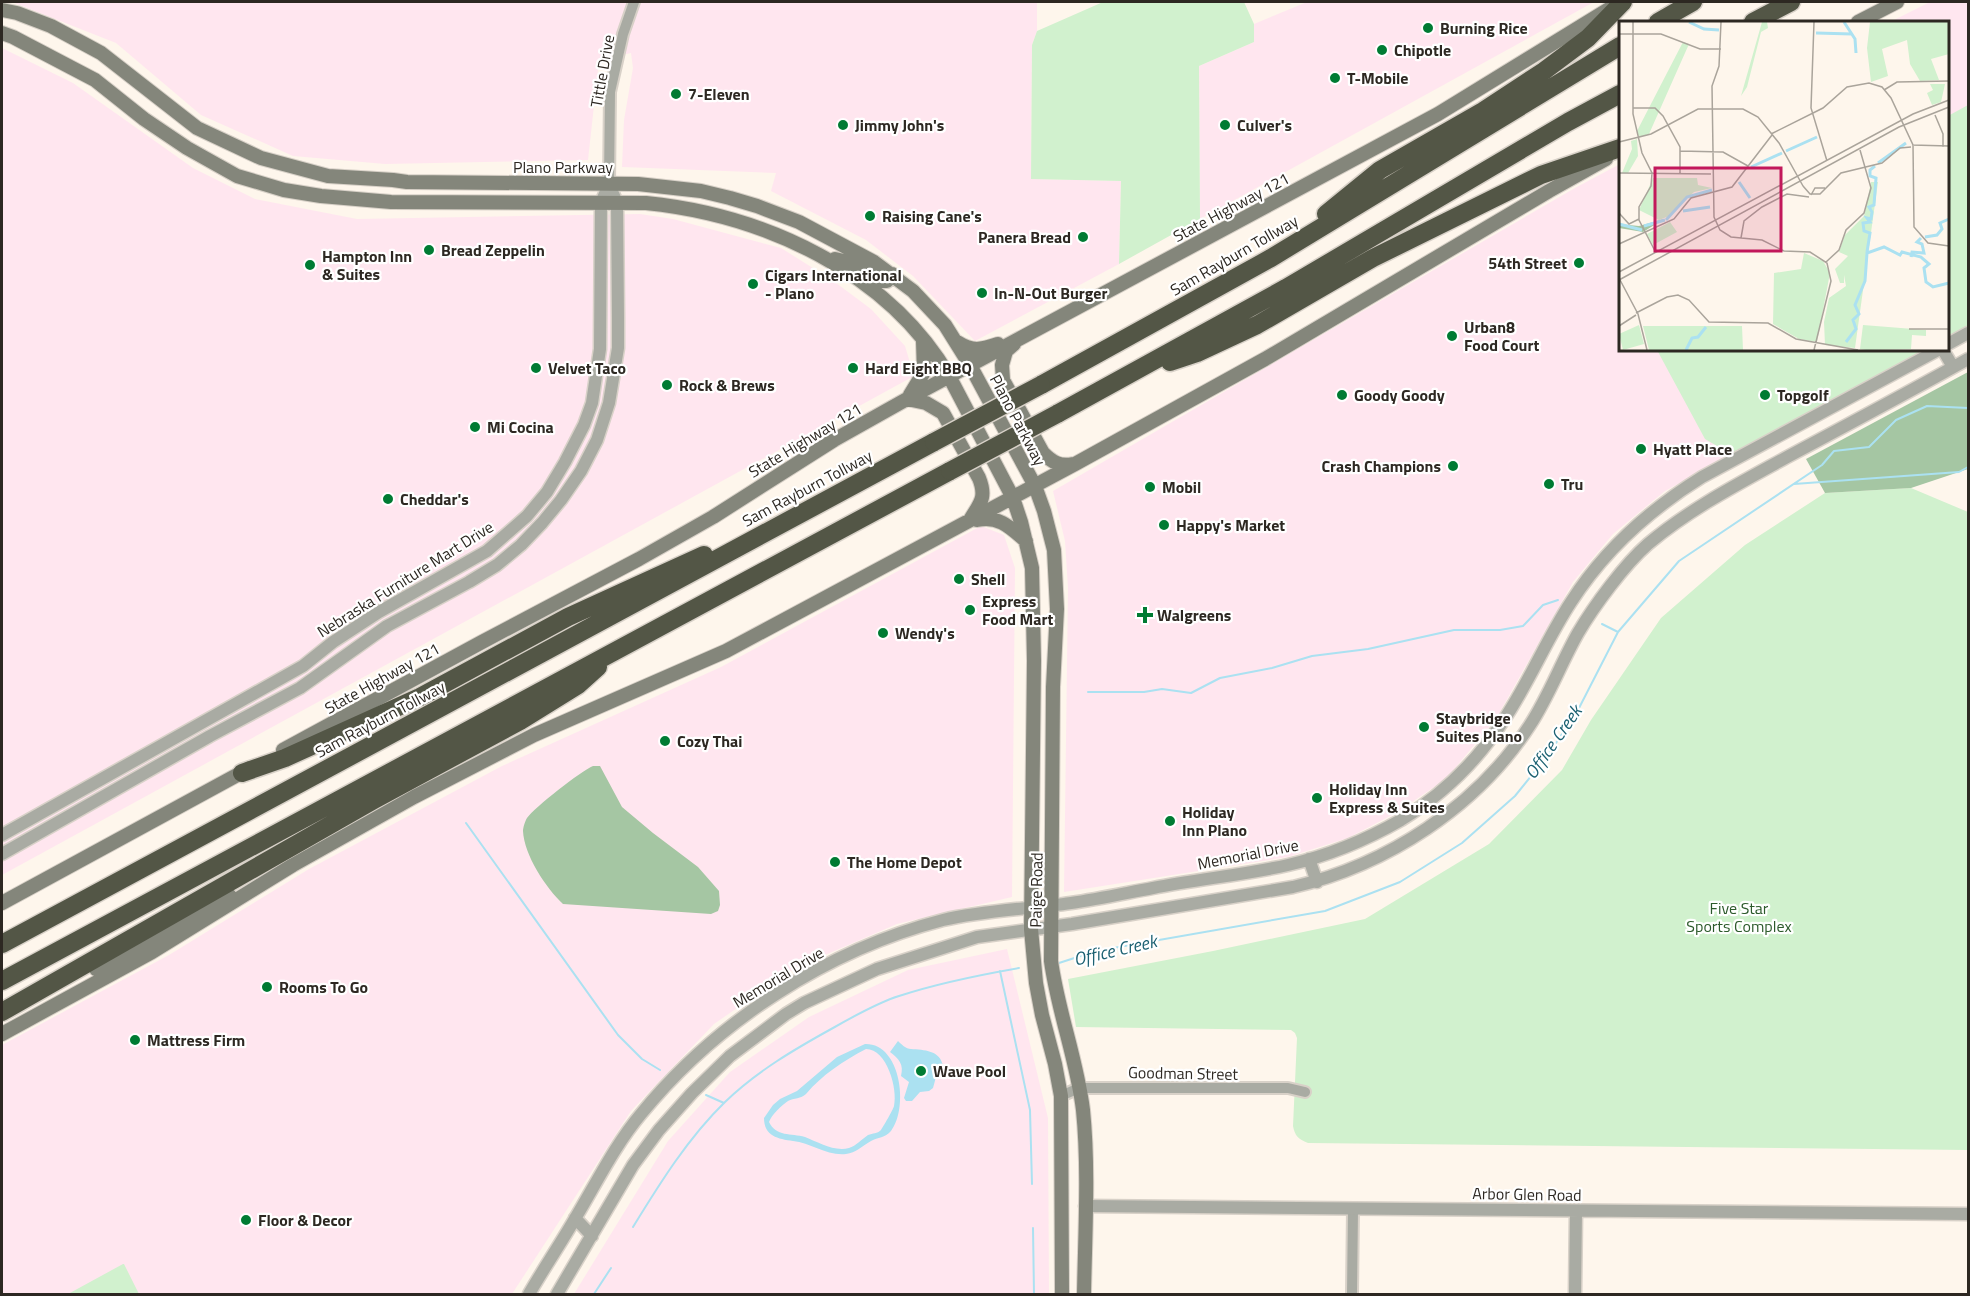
<svg xmlns="http://www.w3.org/2000/svg" width="1970" height="1296" font-family="'Titillium Web',sans-serif">
  <style>
    .commercial { fill: #ffe6ef }
    .green { fill: #d1f1ce }
    .forest { fill: #a5c6a3 }
    .water { fill: #abe1f1; fill-rule: evenodd }
    .lines { fill: none; stroke-linecap: round; stroke-linejoin: round }
    .stream { stroke: #abe1f1; stroke-width: 2 }
    .minor-casing { stroke: #d8d1c8; stroke-width: 14 }
    .tertiary-casing { stroke: #d8d1c8; stroke-width: 15 }
    .secondary-casing { stroke: #d8d1c8; stroke-width: 16 }
    .motorway-casing { stroke: #d8d1c8; stroke-width: 21 }
    .minor { stroke: #a9aba3; stroke-width: 10 }
    .tertiary { stroke: #a9aba3; stroke-width: 12 }
    .secondary { stroke: #84867b; stroke-width: 14 }
    .motorway { stroke: #535646; stroke-width: 18 }
    .motorway-bridge-casing { stroke: #d8d1c8; stroke-width: 21; stroke-linecap: butt }
    .motorway-bridge { stroke: #535646; stroke-width: 18 }
    .poi-dot { fill: #007b33; stroke: #fff; stroke-width: 2 }
    .labels { text-anchor: middle; dominant-baseline: central; stroke-width: 4.5; stroke-linejoin: round; paint-order: stroke }
    .poi-label { font-size: 16px; font-weight: bold; fill: #2d2822; stroke: #fff; text-anchor: start }
    .street-label { font-size: 16px; fill: #2d2822; stroke: #fff }
    .park-label { font-size: 16px; fill: #2c5a2b; stroke: #fff }
    .water-label { font-size: 18px; font-style: italic; fill: #1c6172; stroke: #fff }
    .inset-river { fill: none; stroke: #abe1f1; stroke-width: 3 }
    .inset-road { fill: none; stroke: #aaa49b; stroke-width: 1.5 }
    .view { fill: #c2185b; fill-opacity: 0.15; stroke: #c2185b; stroke-width: 3 }
    .inset-edge { fill: none; stroke: #2d2822; stroke-width: 3 }
  </style>
  <rect width="100%" height="100%" fill="#fef6ec"/>
  <!-- commercial -->
  <path class="commercial" d="M12 2H1037V31L1032 45 1031 179 1121 181 1119 264 975 341 913 276 866 240 771 191 776 173 622 167 624 120 633 68 631 53 599 60 588 160 385 164 293 156 201 115 116 43Z
    M1307 2H1594L1200 219 1199 66 1254 42V24Z
    M1930 2H1968V327L1948 338V22H1890Z
    M2 48 73 83 193 168 255 199 357 219 640 214 673 219 781 248 832 280 871 309 905 346 914 376 2 875Z
    M1620 164V350H1927L1665 491 1613 534 1573 582 1496 719 1446 779 1396 813 1348 838 1288 857 1064 892 1068 588 1065 541 1053 491 1575 188Z
    M981 526 1004 535 1015 568 1012 897 897 924 795 968 714 1024 631 1111 512 1294H2V1045L169 955 309 869 502 766 721 667Z
    M1007 949 1048 1118 1049 1294H574L668 1141 730 1072 809 1017 908 970Z"/>
  <!-- green -->
  <path class="green" d="M1103 2H1244L1254 24V42L1199 66 1200 219 1119 264 1121 181 1031 179 1032 45 1037 31Z
    M1968 105V330L1948 341V116Z
    M1657 350H1932L1730 457 1723 455 1717 446 1705 439Z
    M1911 488 1968 512V1150L1308 1143C1298 1139 1295 1136 1293 1126L1297 1038 1295 1033 1291 1030 1076 1027 1068 979 1213 951 1365 919 1489 844 1562 770 1591 720 1661 618 1745 545 1825 493Z
    M124 1264 139 1294H68L123 1264Z"/>
  <!-- forest -->
  <path class="forest" d="M1968 372V469L1911 488 1825 493 1806 459Z
    M593 766H600L622 807 653 833 698 867 719 891 720 905 718 911 711 914 563 904C546 888 524 855 523 831 523 828 525 821 527 818 535 807 581 771 593 766Z"/>
  <!-- water -->
  <path class="water" d="M898 1041C901 1044 906 1049 911 1049 924 1050 940 1050 943 1066L936 1077 933 1088 929 1091 920 1092 912 1101H906L904 1098 909 1082 901 1076C904 1064 899 1059 890 1052Z
    M865 1044C901 1043 909 1108 891 1131 885 1138 878 1137 871 1141 862 1146 856 1153 846 1154 827 1156 811 1143 793 1141 778 1139 764 1136 764 1118L773 1105 780 1099 797 1091 837 1057ZM866 1049C887 1049 898 1089 894 1106 893 1110 883 1127 881 1130 877 1134 873 1133 868 1135 862 1139 856 1146 849 1148 834 1152 818 1142 805 1137 791 1133 776 1137 769 1122 772 1114 781 1106 788 1101 794 1098 801 1099 806 1094 822 1075 843 1061 866 1049Z"/>
  <g class="lines">
    <!-- stream -->
    <path class="stream" d="M1794 484 1959 472 1968 467
      M1602 624 1618 632
      M1088 692H1144L1162 689 1191 693 1220 678 1272 668 1312 656 1368 649 1454 630H1500L1523 626 1543 605 1558 600
      M466 823 618 1035 642 1059 660 1070
      M1059 963 1096 951 1325 911 1400 882 1462 843 1515 796 1548 755 1578 710 1618 632 1679 561 1822 465 1834 451 1869 447 1896 420 1927 406 1968 408
      M1000 971 1030 1110 1032 1184
      M706 1095 724 1103
      M633 1227C660 1183 688 1138 725 1102 757 1071 795 1049 833 1028 854 1016 877 1003 899 996 938 983 979 975 1019 968
      M1033 1228 1034 1294
      M594 1294 611 1268"/>
    <defs>
      <path id="minor" d="M609 184 610 92 623 34 634 2
        M1061 1096 1079 1088H1288L1305 1092
        M1352 1294 1353 1209"/>
      <path id="tertiary" d="M1948 344 1968 333
        M1943 350 1953 367
        M2 835 303 666 333 642 379 612 487 551 527 516 547 492 565 462 584 425 592 403 600 349 601 203 609 184
        M2 854 210 736 300 688 387 626 469 582 497 565 521 545 542 523 561 500 581 471 597 440 609 403 618 348V317L617 203 609 184
        M1309 859 1317 882
        M1085 1206 1968 1214
        M575 1218 592 1236
        M529 1294C544 1268 561 1243 576 1217 597 1182 615 1145 641 1114 717 1021 827 950 943 920 985 910 1029 909 1071 903 1099 899 1126 893 1153 888 1198 879 1244 875 1288 865 1327 856 1366 840 1401 820 1442 795 1477 761 1503 721 1529 683 1546 640 1571 602 1605 549 1649 510 1702 477L1938 350
        M557 1294 633 1165 659 1130 692 1093 730 1056 786 1014 804 1003 877 969 977 937 1072 924 1293 887C1387 865 1477 807 1530 725 1549 696 1561 663 1578 633 1594 606 1624 565 1648 544 1691 508 1740 483 1789 456 1849 424 1909 392 1968 359
        M1575 1294 1576 1211"/>
      <path id="secondary" d="M2 10 17 13 51 26 101 53 197 128 261 158 328 176 393 180 407 182 638 184 701 191 730 198 757 206 799 222 874 262 913 291 945 325 970 365 1035 486 1044 511 1054 550 1057 609 1053 687 1051 961C1058 1012 1077 1060 1083 1110 1089 1169 1085 1235 1084 1294
        M1858 22 1897 2
        M2 33 13 37 95 80 144 119 187 148 237 176 284 190 321 196 391 202 646 203C764 215 887 271 949 376L1013 498 1021 522 1032 568 1034 661 1031 929 1036 983 1042 1015 1055 1064 1061 1096 1062 1294
        M835 259 852 263 882 281H887L892 274
        M957 342C973 352 980 350 998 344
        M1014 344 1006 351 1002 365 1003 380 1043 453C1052 462 1060 467 1073 464
        M910 395 924 372 923 341
        M907 399 926 403 943 413 979 478C987 498 980 503 970 520
        M977 520C999 515 1011 528 1026 541
        M283 750 482 642 639 559 713 517 834 440 907 399 1438 114 1609 9
        M2 903 250 768
        M96 969 229 895
        M2 1034 152 952 293 865 414 797 534 735 726 651 1075 464 1265 359 1549 191 1606 159"/>
      <path id="motorway" d="M1658 22 1693 2
        M1753 22 1791 2
        M1326 214 1380 170 1483 111 1544 71 1588 38 1623 2
        M1170 362 1197 353 1257 325 1373 258 1541 175 1620 148
        M1041 385 1271 258 1620 46
        M1057 414 1286 288 1568 122 1620 94
        M242 773 285 758 420 697 568 617 704 555
        M2 944 934 442
        M2 981 950 471
        M2 1012 374 800 520 721 578 685 598 667"/>
    </defs>
    <!-- minor casing -->
    <use href="#minor" class="minor-casing"/>
    <!-- tertiary casing -->
    <use href="#tertiary" class="tertiary-casing"/>
    <!-- secondary casing -->
    <use href="#secondary" class="secondary-casing"/>
    <!-- motorway casing -->
    <use href="#motorway" class="motorway-casing"/>
    <!-- minor -->
    <use href="#minor" class="minor"/>
    <!-- tertiary -->
    <use href="#tertiary" class="tertiary"/>
    <!-- secondary -->
    <use href="#secondary" class="secondary"/>
    <!-- motorway -->
    <use href="#motorway" class="motorway"/>
    <defs>
      <path id="motorway-bridge" d="M934 442 1041 385
        M950 471 1057 414"/>
    </defs>
    <!-- motorway-bridge casing -->
    <use href="#motorway-bridge" class="motorway-bridge-casing"/>
    <!-- motorway-bridge -->
    <use href="#motorway-bridge" class="motorway-bridge"/>
  </g>
  <!-- markers -->
  <g class="poi-dot">
    <circle cx="1428" cy="28" r="6"/>
    <circle cx="1382" cy="50" r="6"/>
    <circle cx="1335" cy="78" r="6"/>
    <circle cx="676" cy="94" r="6"/>
    <circle cx="843" cy="125" r="6"/>
    <circle cx="1225" cy="125" r="6"/>
    <circle cx="870" cy="216" r="6"/>
    <circle cx="1083" cy="237" r="6"/>
    <circle cx="429" cy="250" r="6"/>
    <circle cx="1579" cy="263" r="6"/>
    <circle cx="310" cy="265" r="6"/>
    <circle cx="753" cy="284" r="6"/>
    <circle cx="982" cy="293" r="6"/>
    <circle cx="1452" cy="336" r="6"/>
    <circle cx="536" cy="368" r="6"/>
    <circle cx="853" cy="368" r="6"/>
    <circle cx="667" cy="385" r="6"/>
    <circle cx="1342" cy="395" r="6"/>
    <circle cx="1765" cy="395" r="6"/>
    <circle cx="475" cy="427" r="6"/>
    <circle cx="1641" cy="449" r="6"/>
    <circle cx="1453" cy="466" r="6"/>
    <circle cx="1549" cy="484" r="6"/>
    <circle cx="1150" cy="487" r="6"/>
    <circle cx="388" cy="499" r="6"/>
    <circle cx="1164" cy="525" r="6"/>
    <circle cx="959" cy="579" r="6"/>
    <circle cx="970" cy="610" r="6"/>
    <path d="M1142 606h6v6h6v6h-6v6h-6v-6h-6v-6h6z"/>
    <circle cx="883" cy="633" r="6"/>
    <circle cx="1424" cy="727" r="6"/>
    <circle cx="665" cy="741" r="6"/>
    <circle cx="1317" cy="798" r="6"/>
    <circle cx="1170" cy="821" r="6"/>
    <circle cx="835" cy="862" r="6"/>
    <circle cx="267" cy="987" r="6"/>
    <circle cx="135" cy="1040" r="6"/>
    <circle cx="921" cy="1071" r="6"/>
    <circle cx="246" cy="1220" r="6"/>
  </g>
  <g class="labels">
    <!-- poi labels -->
    <g class="poi-label">
      <text x="1440" y="28">Burning Rice</text>
      <text x="1394" y="50">Chipotle</text>
      <text x="1347" y="78">T-Mobile</text>
      <text x="688" y="94">7-Eleven</text>
      <text x="855" y="125">Jimmy John's</text>
      <text x="1237" y="125">Culver's</text>
      <text x="882" y="216">Raising Cane's</text>
      <text x="1071" y="237" text-anchor="end">Panera Bread</text>
      <text x="441" y="250">Bread Zeppelin</text>
      <text x="322" y="256">Hampton Inn<tspan x="322" dy="18">&amp; Suites</tspan></text>
      <text x="1567" y="263" text-anchor="end">54th Street</text>
      <text x="765" y="275">Cigars International<tspan x="765" dy="18">- Plano</tspan></text>
      <text x="994" y="293">In-N-Out Burger</text>
      <text x="1464" y="327">Urban8<tspan x="1464" dy="18">Food Court</tspan></text>
      <text x="548" y="368">Velvet Taco</text>
      <text x="865" y="368">Hard Eight BBQ</text>
      <text x="679" y="385">Rock &amp; Brews</text>
      <text x="1354" y="395">Goody Goody</text>
      <text x="1777" y="395">Topgolf</text>
      <text x="487" y="427">Mi Cocina</text>
      <text x="1653" y="449">Hyatt Place</text>
      <text x="1441" y="466" text-anchor="end">Crash Champions</text>
      <text x="1561" y="484">Tru</text>
      <text x="1162" y="487">Mobil</text>
      <text x="400" y="499">Cheddar's</text>
      <text x="1176" y="525">Happy's Market</text>
      <text x="971" y="579">Shell</text>
      <text x="982" y="601">Express<tspan x="982" dy="18">Food Mart</tspan></text>
      <text x="1157" y="615">Walgreens</text>
      <text x="895" y="633">Wendy's</text>
      <text x="1436" y="718">Staybridge<tspan x="1436" dy="18">Suites Plano</tspan></text>
      <text x="677" y="741">Cozy Thai</text>
      <text x="1329" y="789">Holiday Inn<tspan x="1329" dy="18">Express &amp; Suites</tspan></text>
      <text x="1182" y="812">Holiday<tspan x="1182" dy="18">Inn Plano</tspan></text>
      <text x="847" y="862">The Home Depot</text>
      <text x="279" y="987">Rooms To Go</text>
      <text x="147" y="1040">Mattress Firm</text>
      <text x="933" y="1071">Wave Pool</text>
      <text x="258" y="1220">Floor &amp; Decor</text>
    </g>
    <!-- street labels -->
    <g class="street-label">
      <text transform="translate(602 71) rotate(-80)">Tittle Drive</text>
      <text x="563" y="167">Plano Parkway</text>
      <text transform="translate(1231 207) rotate(-28)">State Highway 121</text>
      <text transform="translate(1234 255) rotate(-30)">Sam Rayburn Tollway</text>
      <text transform="translate(1018 420) rotate(62)">Plano Parkway</text>
      <text transform="translate(805 440) rotate(-31)">State Highway 121</text>
      <text transform="translate(807 488) rotate(-28)">Sam Rayburn Tollway</text>
      <text transform="translate(405 579) rotate(-32)">Nebraska Furniture Mart Drive</text>
      <text transform="translate(382 678) rotate(-29)">State Highway 121</text>
      <text transform="translate(380 719) rotate(-28)">Sam Rayburn Tollway</text>
      <text transform="translate(1248 854) rotate(-11)">Memorial Drive</text>
      <text transform="translate(1036 890) rotate(-89)">Paige Road</text>
      <text transform="translate(778 977) rotate(-31)">Memorial Drive</text>
      <text transform="translate(1183 1073) rotate(1)">Goodman Street</text>
      <text transform="translate(1527 1194) rotate(1)">Arbor Glen Road</text>
    </g>
    <!-- park labels -->
    <g class="park-label">
      <text x="1739" y="908">Five Star<tspan x="1739" dy="18">Sports Complex</tspan></text>
    </g>
    <!-- water labels -->
    <g class="water-label">
      <text transform="translate(1553 742) rotate(-55)">Office Creek</text>
      <text transform="translate(1115 950) rotate(-13)">Office Creek</text>
    </g>
  </g>
  <!-- overview -->
  <g transform="translate(1619 21)">
    <rect width="330" height="330" fill="#fef6ec"/>
    <path d="M143 1H148L149 7 142 11 128 66 122 75ZM251 1H330V33L312 38 320 59 301 60 291 43 288 19 263 28 269 55 252 61 248 27ZM64 21 70 23 30 113 20 116 18 110ZM311 63H326L322 81 313 84 308 72 314 69ZM18 118 19 135 9 152H3L13 128 12 120ZM34 157H78L79 164 93 167 75 171 50 195 40 199 20 189ZM252 161H259L236 327 206 324 205 301 210 277 227 265 225 254V262H221L216 248 229 235 220 231 226 214 245 195ZM51 201 58 211 34 224 28 213ZM185 232 204 240 211 252 198 321 180 318 154 303 155 252 182 248ZM20 304 25 323 4 329 0 313ZM244 304 307 309V315L293 314 292 328 247 329 241 328ZM24 305H123L124 329H30Z" fill="#d1f1ce"/>
    <path d="M45 198 24 211 0 207V203L20 205Z" fill="#a5c6a3"/>
    <path class="inset-river" d="M70 1 85 8 100 9M225 1 236 18 237 32M197 12 233 13M167 130 198 116M259 142 287 122M132 146 163 132M120 161 131 177M64 190 91 186M47 199 68 176 93 169M0 203 23 209M25 205 46 199M306 216 318 214 323 208 321 202 330 198M248 231 251 212 245 210 244 202 251 201 248 197 252 198 253 191 250 186 255 184 257 157 251 155V149L256 145M292 236 293 231 305 232 303 223 298 221 302 217M227 321 237 308 234 299 240 293 236 284 246 260 248 232 265 226 281 234 283 231 302 236 310 243 305 247 307 261 314 266 330 262M67 329 73 317 79 316 87 306"/>
    <path class="inset-road" d="M14 1V93L23 132 33 152 32 165 20 186V199L37 232M102 1 100 45 93 65 95 196 101 209 112 216 143 219 165 230 191 231 208 242 212 260 195 329M195 1 192 87 208 140M0 13H42L81 28H102M265 69 278 61 330 60M14 87H36L44 95 61 126V153M316 94 324 113V126M152 113 204 87 228 66 250 62 263 66 272 77 294 124 295 206 309 222 330 225M0 121 32 113 79 88H124L139 96 160 122 184 165M293 124 330 125M61 130 104 131 129 145M0 152 92 153M184 165 191 173H201L222 152 263 142 281 127 292 126M192 174 196 167H206M0 192 10 203 20 198M122 217 125 200 143 186 168 173 190 176M0 223 55 198 72 177 113 166 153 114M207 241 220 229 227 209 245 192 252 167 241 129M0 251 294 93 330 79M0 257 19 293 28 329M0 259 280 106 330 86M17 292 48 276 59 274 70 279 90 301 149 302 177 318 239 329M0 305 17 294M290 308H330"/>
    <path class="view" d="M36 147H162V230H36Z"/>
    <rect width="330" height="330" class="inset-edge"/>
  </g>
  <!-- border -->
  <rect width="1970" height="1296" fill="none" stroke="#2d2822" stroke-width="6"/>
</svg>
